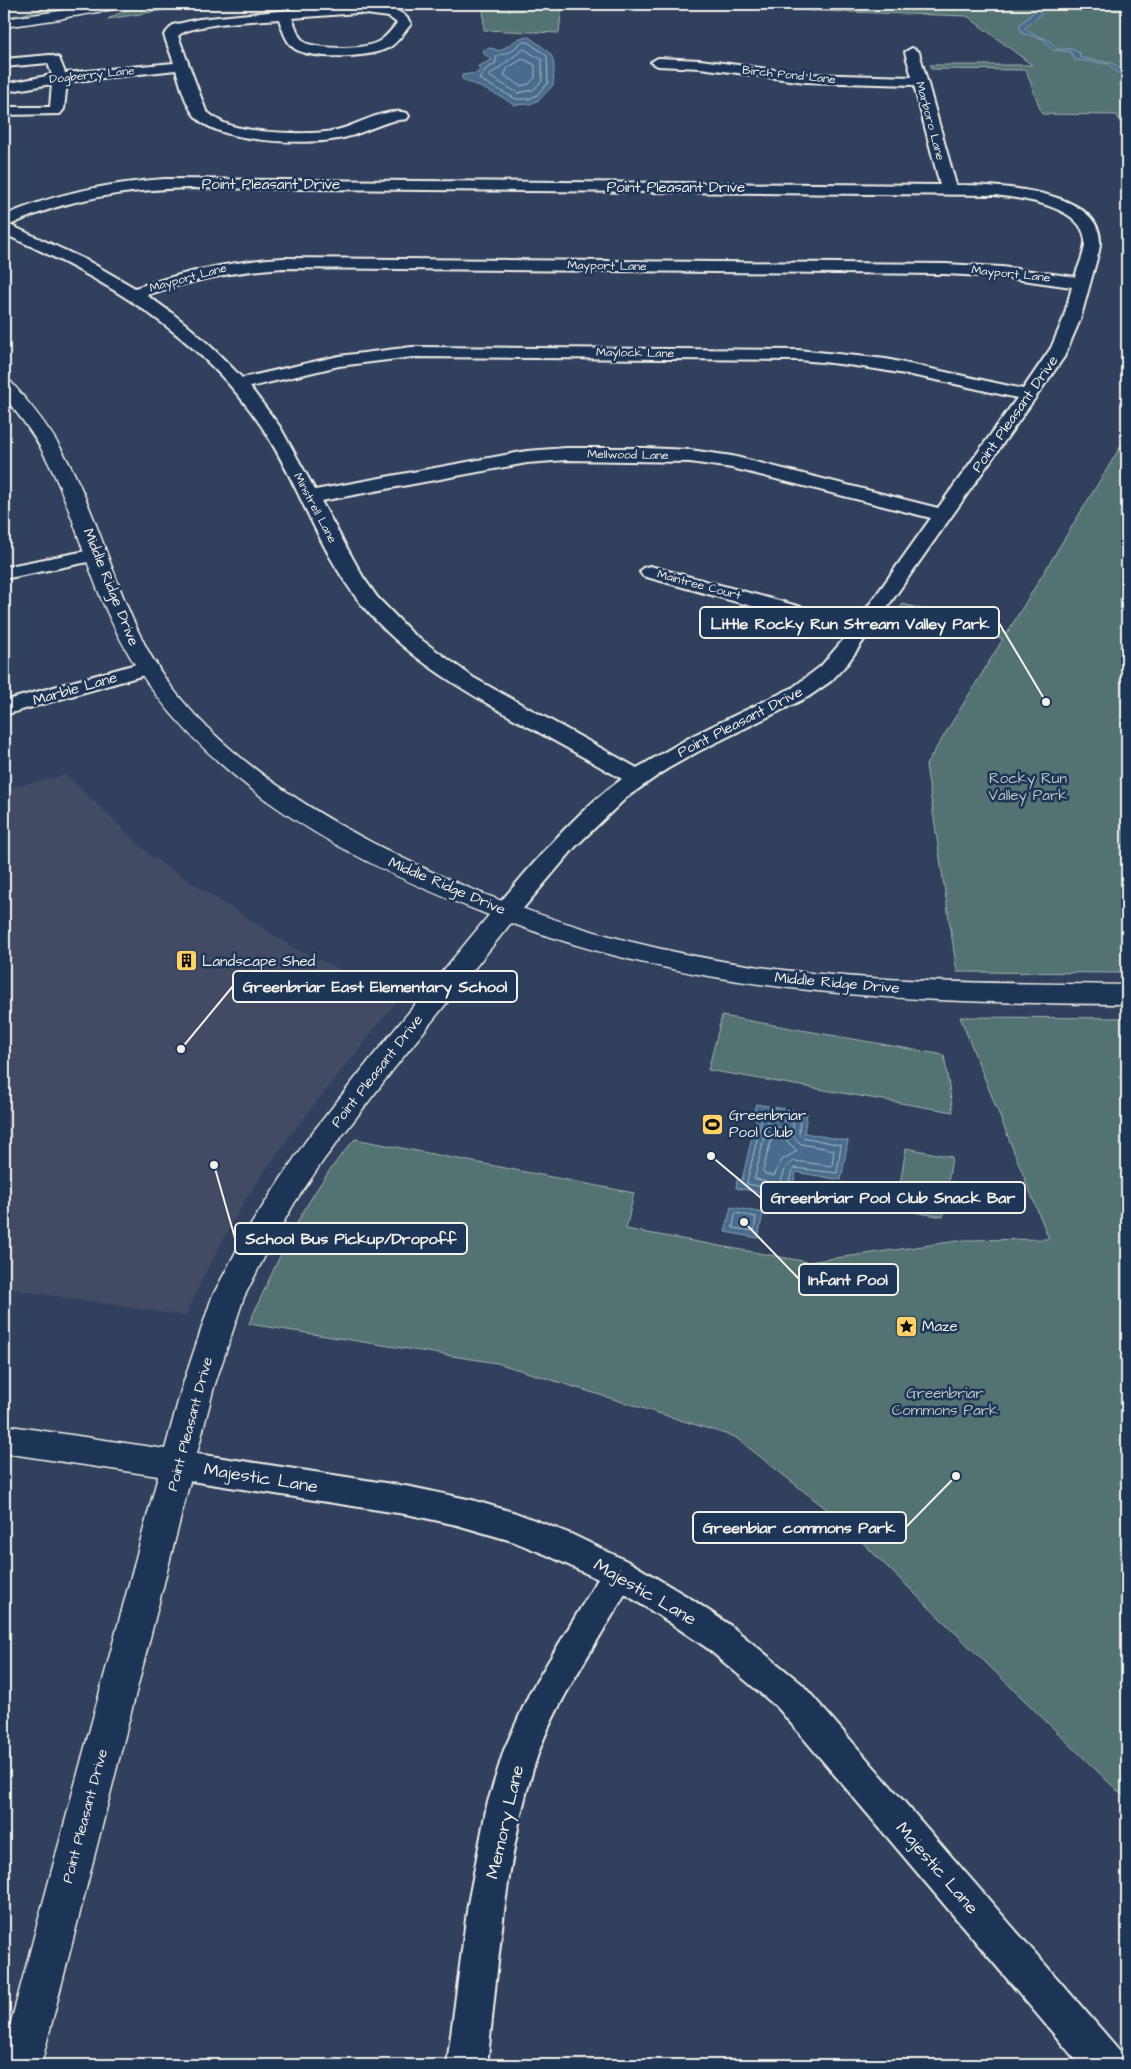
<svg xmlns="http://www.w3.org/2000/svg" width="1131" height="2069" font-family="'Architects Daughter',sans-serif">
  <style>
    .built { fill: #434c64 }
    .green { fill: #527272; stroke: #a3b2ad }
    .water { fill: #466c8e; stroke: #8ca1b2 }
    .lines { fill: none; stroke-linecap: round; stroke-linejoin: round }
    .shore { stroke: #aebcc4; stroke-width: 1 }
    .minor-casing { stroke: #f4f1e8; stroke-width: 4 }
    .tertiary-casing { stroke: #f4f1e8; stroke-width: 3 }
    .trunk-casing { stroke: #f4f1e8; stroke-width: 3 }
    .motorway-casing { stroke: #f4f1e8; stroke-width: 3 }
    .minor { fill: #1d3557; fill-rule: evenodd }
    .tertiary { fill: #1d3557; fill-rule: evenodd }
    .trunk { fill: #1d3557; fill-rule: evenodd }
    .motorway { fill: #1d3557; fill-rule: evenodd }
    .labels { text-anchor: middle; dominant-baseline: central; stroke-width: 5; stroke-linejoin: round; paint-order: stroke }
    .far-street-label { font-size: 12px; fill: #f4f1e8; stroke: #1d3557 }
    .street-label { font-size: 15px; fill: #f4f1e8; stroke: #1d3557 }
    .park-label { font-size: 15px; fill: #bbc5bf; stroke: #1d3557 }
    .poi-label { font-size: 15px; fill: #f4f1e8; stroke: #1d3557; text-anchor: start }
    .near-street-label { font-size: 18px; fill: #f4f1e8; stroke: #1d3557 }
    .leader { fill: none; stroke: #f4f1e8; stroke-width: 2 }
    .callout-dot { fill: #f4f1e8; stroke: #1d3557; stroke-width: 2 }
    .callout { fill: #1d3557; stroke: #f4f1e8; stroke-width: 2 }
    .callout-label { font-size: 16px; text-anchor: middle; font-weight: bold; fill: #f4f1e8 }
  </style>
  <rect width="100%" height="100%" fill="#31415d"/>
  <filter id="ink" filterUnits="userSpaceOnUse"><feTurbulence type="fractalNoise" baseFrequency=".02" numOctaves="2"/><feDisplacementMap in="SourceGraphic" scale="10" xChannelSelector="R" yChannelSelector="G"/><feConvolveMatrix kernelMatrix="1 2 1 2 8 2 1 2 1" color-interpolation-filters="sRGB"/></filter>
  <g filter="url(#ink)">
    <!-- built -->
    <path class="built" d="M66 775 152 857 292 947 400 997 290 1135 246 1198 202 1279 186 1316 4 1288V789Z"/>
    <!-- green -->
    <path class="green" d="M56 4H91L51 13 4 20V17L24 14Z
      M147 4H203L108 19 131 7Z
      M483 4H562L559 33 484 30Z
      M612 4H1127V138L1117 115 1042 114 1026 70 931 69 930 65H1032L967 16Z
      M1127 436V973L957 972 926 765 1003 639 900 608 903 604 1007 633Z
      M722 1016 944 1055 953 1112 708 1070Z
      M960 1017 1127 1018V1800L834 1515 735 1437 497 1363 249 1324C278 1259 307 1192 355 1139L634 1193 626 1229 808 1262 965 1240 1049 1239Z
      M906 1148 952 1157 943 1217 896 1209Z"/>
    <!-- water -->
    <path class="water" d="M1040 4H1045L1039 16 1025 28C1036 39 1046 34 1057 49H1072L1080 53 1079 57 1081 58 1112 63 1127 73V78L1118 73 1109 64 1075 60 1071 52 1053 50 1043 39 1022 33 1019 25 1029 17Z
      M529 37C553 55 556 53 553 85L539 100 530 104 514 105 502 97 462 79V75L478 73 480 69 478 66 492 60 483 53V50L491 48 500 51 520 38Z
      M756 1104 807 1113 804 1133 848 1141 841 1180 796 1172 790 1198 736 1188 737 1180H742L758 1111 754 1110Z
      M731 1207 763 1213 758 1238 725 1232Z"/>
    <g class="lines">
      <!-- shore -->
      <path class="shore" d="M522 42H528L547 56 548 83 537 95 529 99H516L479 79 486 69 495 64 497 56 510 52Z
        M524 49 542 60V81L533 90 518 93 489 76Z
        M523 59 535 65V78L529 84 520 86 504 75 508 68Z
        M764 1111 800 1117 799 1133 802 1137 841 1145 837 1173 794 1168 785 1191 747 1184Z
        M769 1118 793 1122V1136L801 1144 834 1150 832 1166 794 1161 786 1167 780 1184 755 1179Z
        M775 1127 785 1129 787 1141 797 1151 782 1160 774 1176 765 1174 763 1171Z
        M736 1213 756 1217 754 1231 733 1228Z"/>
      <defs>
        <path id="minor" d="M358 5C376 6 402 5 411 24 405 31 398 42 390 47 372 58 314 60 295 49 286 43 282 28 279 19 258 21 191 23 178 36L206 111C213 117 220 122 229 125 253 133 312 136 337 130 359 125 384 107 407 113L409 116 407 119C402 120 397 120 392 121 374 126 357 136 338 139 305 145 217 143 195 116 185 104 181 85 176 70L67 82 64 109 60 114 4 115V107H50L52 84 4 92V84L52 75 48 63 4 67V59L50 55 59 58 65 73 174 63 164 35 173 25 199 19 328 6ZM358 13 389 17 397 23C392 29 387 36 381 40 366 51 321 49 305 43L299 36 292 18Z
          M912 48 919 52 956 185C994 185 1112 189 1099 251L1080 320 1064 357 847 664 831 681 808 697 699 751 667 769 627 797 576 846 515 918 506 920 497 918 494 912 497 906C536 861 573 814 622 779 587 759 553 740 518 721 461 689 404 656 362 605 319 552 299 484 262 427 200 334 104 278 4 234V216C55 193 109 183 165 179L940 185 914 85 805 82 700 68 658 66 651 62 658 58 700 60 805 74 912 77 905 52ZM189 188 994 195C1021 198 1082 206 1085 240 1086 252 1078 266 1075 277L1002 267 945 264 283 258C232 261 183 272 135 288L88 261 10 225C68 198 126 190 189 188ZM283 268 945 274 1002 277 1072 287 1063 320 1051 348 1023 389 886 359 798 350 412 347 339 356 242 378C213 347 182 318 146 295 191 280 236 271 283 268ZM412 357 798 360C872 365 944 381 1017 398L938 508 732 456 690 450 645 448H566L527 451 315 490 280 427 250 387 339 366ZM566 460 690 462 732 468 931 518 857 622 657 568 650 566 643 568 640 572 643 576 849 633 821 666 792 688 694 735 637 768 474 678 412 633 377 597 363 577 321 501 527 463Z
          M96 549 103 551 106 555 103 559 4 579V567Z
          M147 661 155 662 158 667 155 672 4 715V701Z
          M178 1451 411 1487 472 1500 516 1513 571 1534 631 1563 693 1600 731 1626 802 1684 1120 2051 1126 2065H1080L778 1708 707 1648 669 1622 625 1594C597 1643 558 1699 539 1751 505 1849 499 1962 487 2065H447L468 1904 487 1805 504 1750 530 1692 598 1579 547 1555 512 1541 457 1525 411 1515 178 1479 167 1475 162 1465 167 1455Z"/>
        <path id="tertiary" d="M4 380 11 382C31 405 49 427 64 454 105 527 118 612 167 681 218 751 297 803 373 843 493 906 625 948 760 967 882 984 1005 983 1127 985V1004C919 1003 709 997 511 923L392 1071 325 1158 295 1202 271 1244 244 1297 214 1387 41 2065H4V2048L158 1476 4 1453V1425L165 1449 182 1387 212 1297 248 1229 305 1142 372 1057 489 915C337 857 177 769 108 614 84 562 72 506 45 456 34 434 20 416 4 397Z"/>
        <path id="trunk" d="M88 4H110L108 7 60 19 4 27V19L60 11Z"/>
        <path id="motorway" d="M98 4H126L119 8 75 16 68 12 70 9Z"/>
      </defs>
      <!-- minor casing -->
      <use href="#minor" class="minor-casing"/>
      <!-- tertiary casing -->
      <use href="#tertiary" class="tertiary-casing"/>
      <!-- trunk casing -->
      <use href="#trunk" class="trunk-casing"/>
      <!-- motorway casing -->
      <use href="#motorway" class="motorway-casing"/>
      <!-- minor -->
      <use href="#minor" class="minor"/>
      <!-- tertiary -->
      <use href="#tertiary" class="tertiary"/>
      <!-- trunk -->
      <use href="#trunk" class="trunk"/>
      <!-- motorway -->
      <use href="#motorway" class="motorway"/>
    </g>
  </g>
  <!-- icons -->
  <defs>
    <symbol id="building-square" viewBox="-11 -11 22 22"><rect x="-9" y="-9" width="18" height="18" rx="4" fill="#ffd166" stroke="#1d3557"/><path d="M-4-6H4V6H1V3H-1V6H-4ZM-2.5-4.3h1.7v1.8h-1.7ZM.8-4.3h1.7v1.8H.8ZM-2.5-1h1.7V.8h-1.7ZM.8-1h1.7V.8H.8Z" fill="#111"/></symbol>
    <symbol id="stadium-square" viewBox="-11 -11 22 22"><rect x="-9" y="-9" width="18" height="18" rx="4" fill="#ffd166" stroke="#1d3557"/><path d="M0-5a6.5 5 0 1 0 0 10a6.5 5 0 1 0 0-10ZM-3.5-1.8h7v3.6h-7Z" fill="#111"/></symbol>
    <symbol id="sight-square" viewBox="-11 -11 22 22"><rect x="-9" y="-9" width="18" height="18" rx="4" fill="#ffd166" stroke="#1d3557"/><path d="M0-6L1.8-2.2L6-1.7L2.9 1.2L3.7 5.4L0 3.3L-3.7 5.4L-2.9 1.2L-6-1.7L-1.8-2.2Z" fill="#111"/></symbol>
  </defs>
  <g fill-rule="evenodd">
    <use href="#building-square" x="174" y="948" width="25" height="25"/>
    <use href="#stadium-square" x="700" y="1112" width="25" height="25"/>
    <use href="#sight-square" x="894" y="1314" width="25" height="25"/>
  </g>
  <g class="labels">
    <!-- far-street labels -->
    <g class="far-street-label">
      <text transform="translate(92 75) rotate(-6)">Dogberry Lane</text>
      <text transform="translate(789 75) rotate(6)">Birch Pond Lane</text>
      <text transform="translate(930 121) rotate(75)">Marboro Lane</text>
      <text transform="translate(607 266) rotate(1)">Mayport Lane</text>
      <text transform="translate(1011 274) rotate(6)">Mayport Lane</text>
      <text transform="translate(188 278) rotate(-15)">Mayport Lane</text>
      <text transform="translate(635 353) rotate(1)">Maylock Lane</text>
      <text transform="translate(628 455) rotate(1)">Mellwood Lane</text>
      <text transform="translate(315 508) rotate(62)">Minstrell Lane</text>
      <text transform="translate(699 585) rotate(15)">Maintree Court</text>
    </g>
    <!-- street labels -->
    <g class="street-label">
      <text x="271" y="184">Point Pleasant Drive</text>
      <text x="676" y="187">Point Pleasant Drive</text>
      <text transform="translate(1015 414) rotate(-55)">Point Pleasant Drive</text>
      <text transform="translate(111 587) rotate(68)">Middle Ridge Drive</text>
      <text transform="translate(75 689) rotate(-16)">Marble Lane</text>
      <text transform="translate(740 722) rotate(-27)">Point Pleasant Drive</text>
      <text transform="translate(447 886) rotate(23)">Middle Ridge Drive</text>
      <text transform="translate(837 983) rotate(5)">Middle Ridge Drive</text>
      <text transform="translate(377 1071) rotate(-52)">Point Pleasant Drive</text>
      <text transform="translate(190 1424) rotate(-75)">Point Pleasant Drive</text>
      <text transform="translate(85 1816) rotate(-75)">Point Pleasant Drive</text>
    </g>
    <!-- park labels -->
    <g class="park-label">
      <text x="1028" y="778">Rocky Run<tspan x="1028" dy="17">Valley Park</tspan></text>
      <text x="945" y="1393">Greenbriar<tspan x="945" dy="17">Commons Park</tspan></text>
    </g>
    <!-- poi labels -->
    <g class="poi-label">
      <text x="202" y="961">Landscape Shed</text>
      <text x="729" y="1115">Greenbriar<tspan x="729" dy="17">Pool Club</tspan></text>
      <text x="922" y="1326">Maze</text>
    </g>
    <!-- near-street labels -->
    <g class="near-street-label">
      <text transform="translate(261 1478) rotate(9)">Majestic Lane</text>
      <text transform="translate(645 1592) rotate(30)">Majestic Lane</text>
      <text transform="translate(505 1822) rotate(-77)">Memory Lane</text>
      <text transform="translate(937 1868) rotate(49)">Majestic Lane</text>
    </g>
  </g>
  <!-- callouts -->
  <path class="leader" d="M1046 702L999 623M181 1049L233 986M711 1156L761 1198M214 1165L235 1238M744 1222L799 1279M956 1476L906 1527"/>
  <g class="callout-dot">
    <circle cx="1046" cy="702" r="5"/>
    <circle cx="181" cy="1049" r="5"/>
    <circle cx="711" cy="1156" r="5"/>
    <circle cx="214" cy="1165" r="5"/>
    <circle cx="744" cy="1222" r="5"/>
    <circle cx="956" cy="1476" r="5"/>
  </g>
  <g class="callout">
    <rect x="700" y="607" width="299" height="31" rx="5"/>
    <rect x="233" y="971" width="284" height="31" rx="5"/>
    <rect x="761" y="1182" width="264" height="31" rx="5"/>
    <rect x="235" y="1223" width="232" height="31" rx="5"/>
    <rect x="799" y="1264" width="99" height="31" rx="5"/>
    <rect x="693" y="1512" width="213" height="31" rx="5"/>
  </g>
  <g class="callout-label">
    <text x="850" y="629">Little Rocky Run Stream Valley Park</text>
    <text x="375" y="992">Greenbriar East Elementary School</text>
    <text x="893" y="1203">Greenbriar Pool Club Snack Bar</text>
    <text x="351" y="1244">School Bus Pickup/Dropoff</text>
    <text x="848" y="1285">Infant Pool</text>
    <text x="799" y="1533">Greenbiar commons Park</text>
  </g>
  <!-- margin -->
  <rect width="1131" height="2069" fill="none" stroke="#1d3557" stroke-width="20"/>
  <rect x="10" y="10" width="1111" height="2049" fill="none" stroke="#f4f1e8" stroke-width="2" filter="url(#ink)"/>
</svg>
